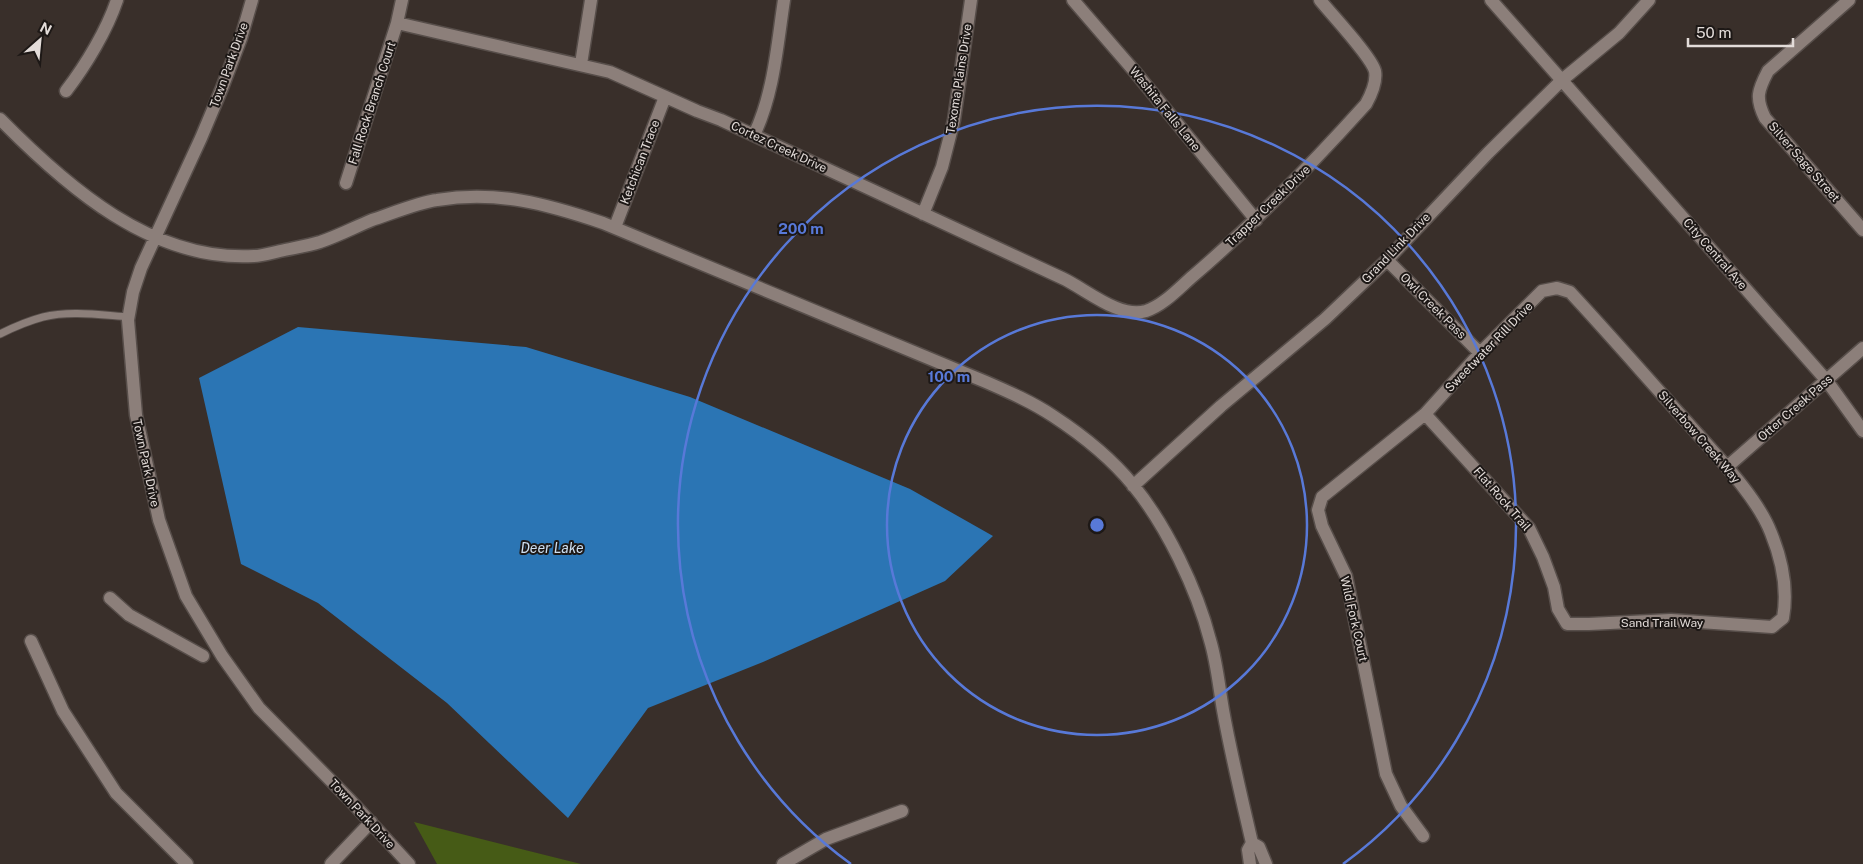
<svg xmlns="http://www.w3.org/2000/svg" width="1863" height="864" font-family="'Public Sans',sans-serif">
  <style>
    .green { fill: #465b16 }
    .water { fill: #2b75b4 }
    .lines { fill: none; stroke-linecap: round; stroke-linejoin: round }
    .lane-casing { stroke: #574e4a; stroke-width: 9 }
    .street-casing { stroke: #574e4a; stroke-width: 15 }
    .lane { stroke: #8c7f7a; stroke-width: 7 }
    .street { stroke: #8c7f7a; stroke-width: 12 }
    .ring { fill: none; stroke: #5879d8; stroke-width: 2.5 }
    .labels { text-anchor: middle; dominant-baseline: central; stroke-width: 4; stroke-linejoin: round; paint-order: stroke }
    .street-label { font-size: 12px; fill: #e3dcd9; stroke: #1d1816 }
    .water-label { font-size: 14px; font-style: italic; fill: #cfe0f2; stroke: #1d1816 }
    .centre { fill: #5879d8; stroke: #1d1816; stroke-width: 2.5 }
    .ring-label { font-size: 15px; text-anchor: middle; font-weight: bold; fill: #5879d8; stroke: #1d1816; stroke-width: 4; stroke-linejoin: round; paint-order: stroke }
  </style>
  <rect width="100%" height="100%" fill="#392f2a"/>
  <!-- green -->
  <path class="green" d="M414 822 581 864H437Z"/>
  <!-- water -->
  <path class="water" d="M298 327 526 347 690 397 910 489 993 536 945 581 763 662 648 708 568 818 447 703 318 603 241 564 199 378Z"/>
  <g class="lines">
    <defs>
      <path id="lane" d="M0 334C14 327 28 321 43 317 70 310 101 315 129 317"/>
      <path id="street" d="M252 0 241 38 222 88 201 138 141 268 133 292 128 320 136 415 159 520 186 596 222 656 259 708 350 800 409 864
        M1073 0 1136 73 1256 220
        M1491 0 1827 381 1863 431
        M1849 0 1768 71C1758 90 1755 98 1765 118L1863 230
        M397 23 610 72 697 111 721 120C834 172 948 225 1062 278 1086 289 1119 319 1146 311 1164 305 1179 288 1193 276 1255 223 1311 165 1366 104 1371 95 1377 82 1375 71 1371 56 1331 14 1320 0
        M581 64 591 0
        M66 91C86 65 107 30 117 0
        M0 119C67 187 152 262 254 256 262 256 271 253 280 251 293 248 307 246 320 242 338 236 355 227 372 220 390 214 420 202 437 200 497 190 547 204 603 223L986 382C1009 392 1032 402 1053 416 1082 435 1111 458 1133 485 1166 525 1197 589 1210 640 1217 663 1219 687 1223 710 1231 755 1242 799 1252 843
        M754 135C774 93 777 46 784 0
        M346 183 397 23 402 0
        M923 214 942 167 954 120 971 0
        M615 227 665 97
        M1387 260 1480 353
        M1727 467 1863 348
        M1133 486 1221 406 1325 319 1387 260 1488 153 1562 80 1619 33 1649 0
        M110 598 129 615 203 656
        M31 641 63 711 116 793 187 864
        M1423 836 1401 806 1386 774 1346 576 1322 526 1318 510 1322 497 1425 414 1480 353 1542 291 1557 288 1570 292C1610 335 1648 379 1687 422 1714 453 1757 496 1771 533 1782 560 1788 590 1783 618L1772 627 1671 620 1589 624H1567L1558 609 1554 587 1543 557 1529 528 1425 414
        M1252 843 1259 847 1266 864
        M331 864 371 822
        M783 864 826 839 902 811
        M1250 864 1248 850 1252 843"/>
    </defs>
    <!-- lane casing -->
    <use href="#lane" class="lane-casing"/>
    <!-- street casing -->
    <use href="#street" class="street-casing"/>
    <!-- lane -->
    <use href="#lane" class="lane"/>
    <!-- street -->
    <use href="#street" class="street"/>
  </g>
  <!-- distance rings -->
  <g class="ring">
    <circle cx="1097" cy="525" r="210"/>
    <path d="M851 864A419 419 0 1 1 1343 864"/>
  </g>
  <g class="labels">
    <!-- street labels -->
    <g class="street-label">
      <text transform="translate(229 65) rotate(-70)">Town Park Drive</text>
      <text transform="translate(959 79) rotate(-81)">Texoma Plains Drive</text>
      <text transform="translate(372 103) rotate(-72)">Fall Rock Branch Court</text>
      <text transform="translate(1165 109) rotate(51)">Washita Falls Lane</text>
      <text transform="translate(779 147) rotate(25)">Cortez Creek Drive</text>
      <text transform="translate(640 162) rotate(-69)">Ketchican Trace</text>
      <text transform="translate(1804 162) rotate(49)">Silver Sage Street</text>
      <text transform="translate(1268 206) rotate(-44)">Trapper Creek Drive</text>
      <text transform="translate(1396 248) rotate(-46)">Grand Link Drive</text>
      <text transform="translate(1715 254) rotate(49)">City Central Ave</text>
      <text transform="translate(1433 306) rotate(45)">Owl Creek Pass</text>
      <text transform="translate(1489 347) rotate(-46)">Sweetwater Rill Drive</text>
      <text transform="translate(1795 408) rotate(-41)">Otter Creek Pass</text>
      <text transform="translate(1699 437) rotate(49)">Silverbow Creek Way</text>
      <text transform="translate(146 463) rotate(78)">Town Park Drive</text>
      <text transform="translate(1502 499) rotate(49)">Flat Rock Trail</text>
      <text transform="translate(1354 619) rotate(77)">Wild Fork Court</text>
      <text x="1662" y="623">Sand Trail Way</text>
      <text transform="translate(362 814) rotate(47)">Town Park Drive</text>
    </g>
    <!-- water labels -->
    <g class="water-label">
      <text x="552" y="548">Deer Lake</text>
    </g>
  </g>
  <circle cx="1097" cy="525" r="8" class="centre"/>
  <g class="ring-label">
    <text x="801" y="234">200 m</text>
    <text x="949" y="382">100 m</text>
  </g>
  <!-- north arrow -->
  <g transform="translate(40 40) rotate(27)" stroke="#1d1816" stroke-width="4" paint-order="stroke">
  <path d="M0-4L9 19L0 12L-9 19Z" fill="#e3dcd9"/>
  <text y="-8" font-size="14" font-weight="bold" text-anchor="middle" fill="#e3dcd9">N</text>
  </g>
  <!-- scale -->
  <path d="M1688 38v8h105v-8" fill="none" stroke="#e3dcd9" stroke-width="2.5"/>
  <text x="1696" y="38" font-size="15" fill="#e3dcd9" stroke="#1d1816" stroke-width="4" paint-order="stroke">50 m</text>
</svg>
